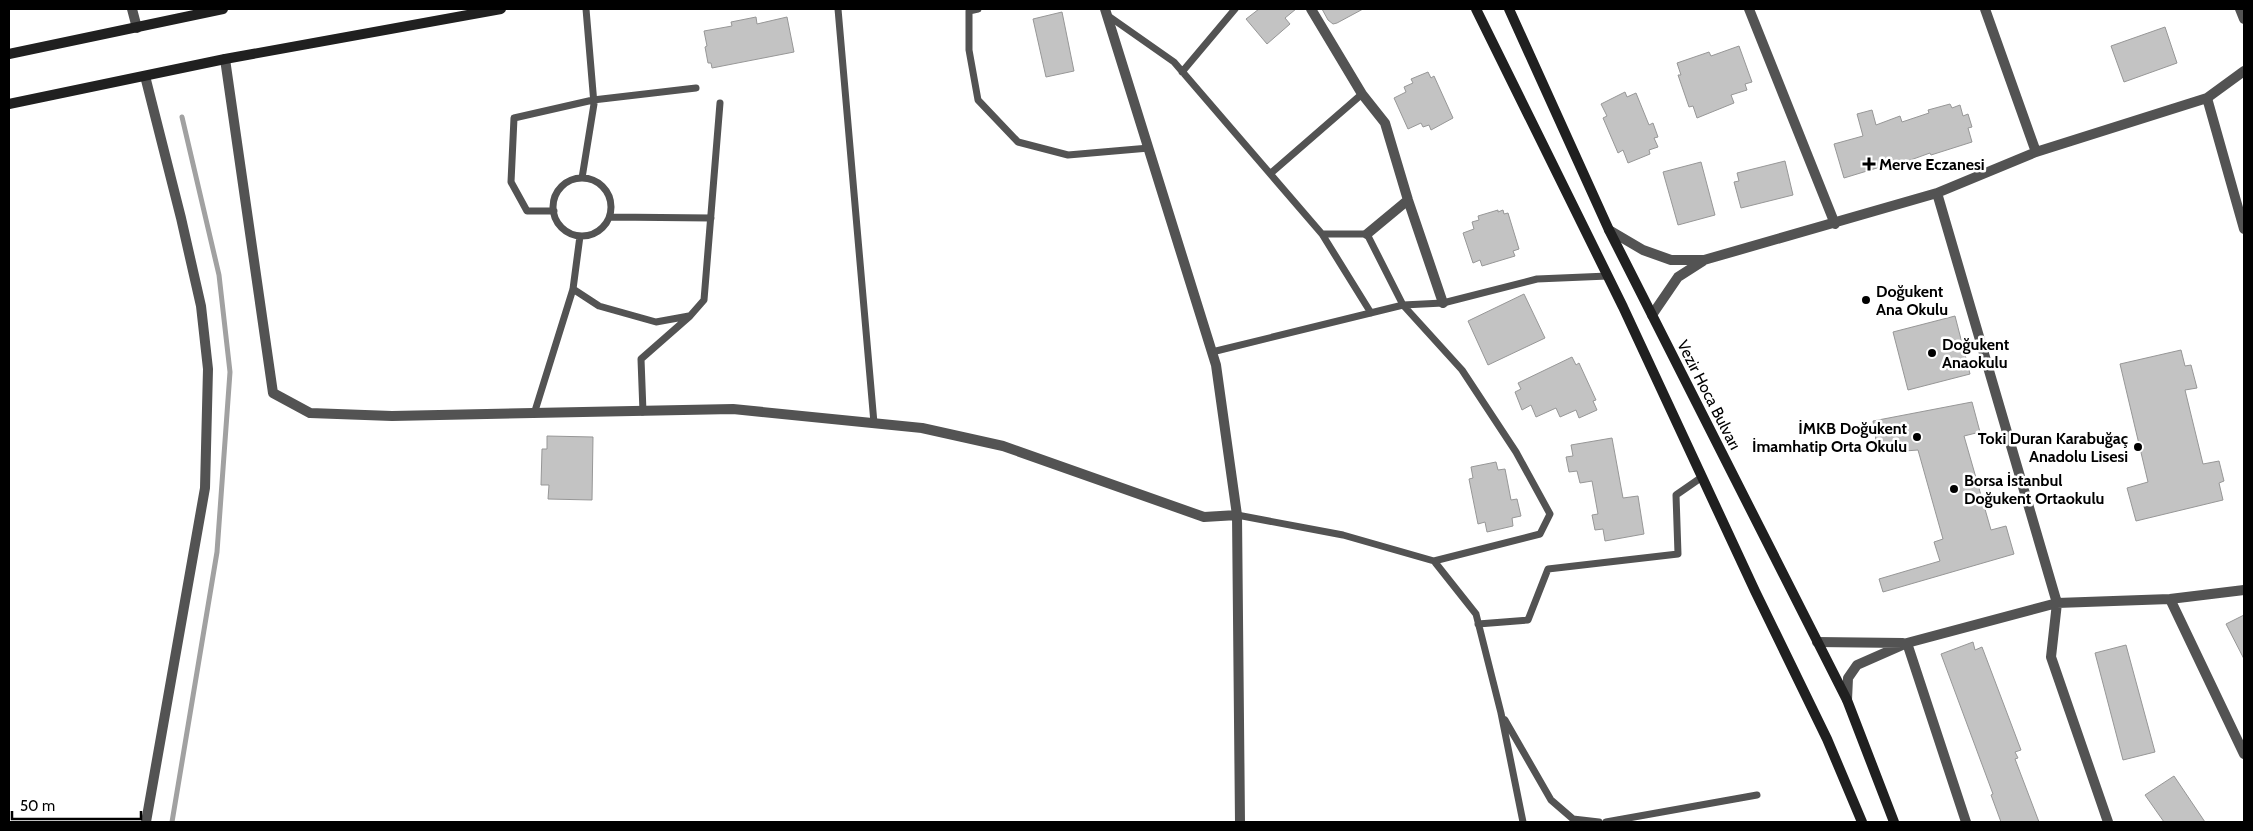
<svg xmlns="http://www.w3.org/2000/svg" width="2253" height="831" font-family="Cabin,sans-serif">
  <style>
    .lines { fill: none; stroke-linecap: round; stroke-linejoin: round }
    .stream { stroke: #a1a1a1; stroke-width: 5 }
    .building { fill: #c3c3c3; stroke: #979797 }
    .service { stroke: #535353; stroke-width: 7 }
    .minor { stroke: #535353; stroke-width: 10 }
    .tertiary { stroke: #535353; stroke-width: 10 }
    .secondary { stroke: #202020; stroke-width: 10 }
    .poi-dot { fill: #000; stroke: #fff; stroke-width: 2 }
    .labels { text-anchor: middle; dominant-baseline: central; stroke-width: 5; stroke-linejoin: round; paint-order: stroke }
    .poi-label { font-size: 16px; font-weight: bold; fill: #000; stroke: #fff; text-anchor: start }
    .street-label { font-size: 16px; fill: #000; stroke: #fff }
  </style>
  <rect width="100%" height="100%" fill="#fff"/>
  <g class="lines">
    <!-- stream -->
    <path class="stream" d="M172 822 217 552 230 372 219 275 182 117"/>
  </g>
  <!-- building -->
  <path class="building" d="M1259 9H1296L1285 18 1290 24 1267 44 1246 19Z
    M1322 9H1363L1337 23 1333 24 1328 20Z
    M1062 12 1074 71 1046 77 1033 19Z
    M756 17 757 24 787 17 794 52 712 68 711 63H708L705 47 707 46 704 31 732 26 731 22Z
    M2165 27 2177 63 2124 82 2111 46Z
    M1739 46 1752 82 1745 84 1747 90 1731 95 1734 103 1697 118 1693 106 1689 107 1678 75H1681L1677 63 1709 52 1711 56Z
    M1428 72 1431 78 1434 76 1453 118 1431 130 1429 125 1423 127 1421 123 1408 129 1394 98 1406 92 1404 87 1413 83 1411 79Z
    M1625 92 1627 97 1636 93 1649 125 1653 123 1658 137 1654 138 1658 147 1649 150 1650 154 1628 163 1623 150 1618 153 1603 118 1607 116 1601 104Z
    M1950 104 1952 108 1960 105 1963 116 1968 114 1972 127 1968 128 1972 142 1931 155 1930 153 1891 167 1890 164 1844 178 1834 144 1863 136 1857 114 1872 110 1876 125 1900 116 1902 122 1929 113 1928 110Z
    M1785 161 1793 195 1741 208 1734 182 1739 181 1737 173Z
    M1701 162 1715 215 1678 225 1663 172Z
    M1498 210V212L1503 210 1504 214 1508 213 1519 249 1513 251 1515 256 1482 266 1480 260 1473 263 1463 233 1474 229 1472 222 1479 220 1478 216Z
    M1524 294 1545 338 1488 365 1468 321Z
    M1955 316 1970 374 1908 390 1893 332Z
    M2181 350 2185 366 2191 365 2197 388 2185 390 2203 464 2219 461 2224 481 2219 483 2223 500 2136 521 2127 488 2148 482 2120 364Z
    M1572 357 1576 365 1579 363 1596 400 1593 401 1597 410 1579 418 1576 410 1560 417 1556 408 1536 417 1531 405 1522 410 1515 392 1521 389 1518 383Z
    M1972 402 1980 432 1964 436 1991 530 2006 526 2014 554 1883 592 1879 579 1940 561 1934 542 1943 539 1918 450 1878 453 1873 421Z
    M547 436 593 437 592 500 548 499 549 485H541L542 449H547Z
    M1612 438 1623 498 1638 496 1644 534 1605 541 1603 529 1595 530 1592 515 1598 514 1592 481 1580 483 1577 471 1569 472 1566 457 1573 456 1571 445Z
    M1496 462 1498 470 1505 469 1511 500 1517 499 1521 516 1512 518 1513 526 1487 532 1485 522 1478 524 1469 479 1473 478 1471 467Z
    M2244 615V659L2226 624Z
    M1973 642 1975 650 1982 647 2021 750 2015 752 2018 758 2015 759 2039 822H2001L1991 795 1993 794 1941 654Z
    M2126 645 2155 752 2123 760 2095 653Z
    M2174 776 2205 822H2164L2145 795Z"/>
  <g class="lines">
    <!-- service -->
    <path class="service" d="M838 9 874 423
      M978 9 969 11V50L978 100 1018 142 1068 155 1149 148
      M1107 15 1174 62 1322 234H1367L1403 305 1462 370 1516 452 1550 514 1540 534 1434 561
      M1182 72 1235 9
      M1271 173 1362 94
      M582 178 594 104 586 9
      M553 207a29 29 0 1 1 58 0a29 29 0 1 1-58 0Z
      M554 211H527L511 182 514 118 593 100 696 88
      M610 217 711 218
      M1322 234 1371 313
      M573 289 599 306 656 322 689 316
      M1212 352 1403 305 1443 303 1537 279 1608 276
      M643 412 641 359 690 316 704 300 720 103
      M534 414 573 289 580 236
      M1237 515 1343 535 1434 561 1476 614 1501 713 1523 822
      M1478 624 1528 620 1548 569 1678 554 1676 495 1702 477
      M1505 720 1551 800 1573 819 1599 822
      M1606 822 1757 795"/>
    <!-- minor -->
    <path class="minor" d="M132 9 137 28
      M1105 9 1216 365 1237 515 1240 822
      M1311 9 1362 94 1385 123 1408 200 1443 303
      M1749 9 1835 224
      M1985 9 2036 152
      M2240 9 2244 19
      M225 59 273 393 310 413 392 416 733 409 922 428 1003 446 1204 517 1237 515
      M2207 98 2244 229
      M1937 193 2057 603 2051 657 2108 822
      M1609 230 1643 250 1671 260H1704L1937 193 2036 152 2207 98 2244 71
      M1367 234 1408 200
      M1652 315 1678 277 1703 261
      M2170 599 2244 754
      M1817 642 1903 643
      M1907 643 1966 822
      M1847 700 1848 678 1857 665 1907 643 2057 603 2170 599 2244 590"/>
    <!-- tertiary -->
    <path class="tertiary" d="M145 76 181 218 201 306 208 369 205 488 146 822"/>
    <!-- secondary -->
    <path class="secondary" d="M1476 9 1623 307 1755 591 1827 739 1862 822
      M1509 9 1609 230 1847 700 1894 822
      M9 54 223 9
      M9 104 225 59 501 9"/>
  </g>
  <!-- markers -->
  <g class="poi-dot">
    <path d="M1866.5 156.5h5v5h5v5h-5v5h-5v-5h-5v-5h5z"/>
    <circle cx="1866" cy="300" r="5"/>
    <circle cx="1932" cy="353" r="5"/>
    <circle cx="1917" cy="437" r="5"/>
    <circle cx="2138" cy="447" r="5"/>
    <circle cx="1954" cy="489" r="5"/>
  </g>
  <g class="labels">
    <!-- poi labels -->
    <g class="poi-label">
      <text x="1879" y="164">Merve Eczanesi</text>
      <text x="1876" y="291">Doğukent<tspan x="1876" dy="18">Ana Okulu</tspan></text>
      <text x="1942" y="344">Doğukent<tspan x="1942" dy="18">Anaokulu</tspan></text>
      <text x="1907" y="428" text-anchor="end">İMKB Doğukent<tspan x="1907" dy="18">İmamhatip Orta Okulu</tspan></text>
      <text x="2128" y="438" text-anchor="end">Toki Duran Karabuğaç<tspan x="2128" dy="18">Anadolu Lisesi</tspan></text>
      <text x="1964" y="480">Borsa İstanbul<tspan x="1964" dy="18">Doğukent Ortaokulu</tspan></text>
    </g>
    <!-- street labels -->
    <g class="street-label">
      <text transform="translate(1709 395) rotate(63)">Vezir Hoca Bulvarı</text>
    </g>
  </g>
  <!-- border -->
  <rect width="2253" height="831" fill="none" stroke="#000000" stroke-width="20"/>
  <!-- scale -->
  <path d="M12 811v8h129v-8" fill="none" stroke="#000000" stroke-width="2.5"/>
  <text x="20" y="811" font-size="15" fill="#000000" stroke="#ffffff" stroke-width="4" paint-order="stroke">50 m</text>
</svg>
